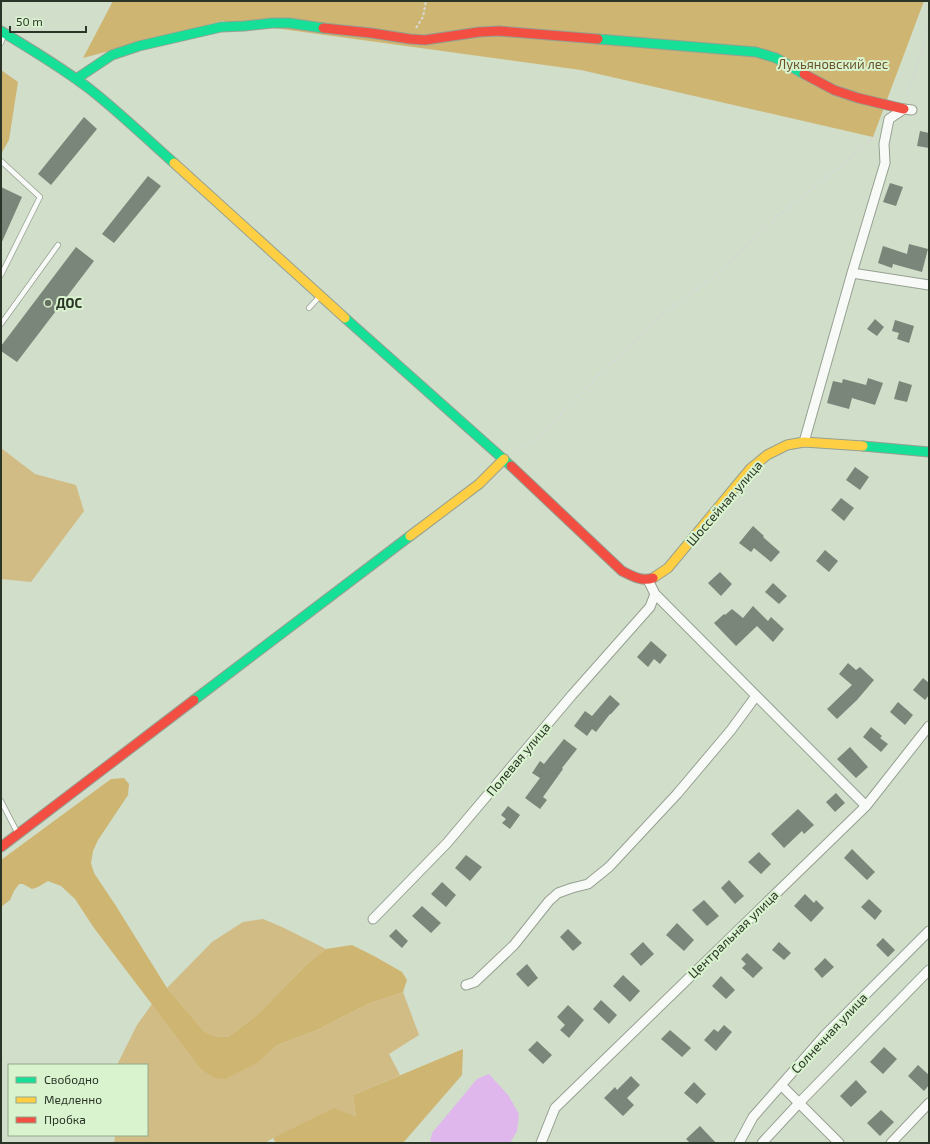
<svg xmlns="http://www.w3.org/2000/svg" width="930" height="1144" font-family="'Exo 2',sans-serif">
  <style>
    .green { fill: #d2bc85 }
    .forest { fill: #cfb572 }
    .water { fill: #dfb7ec }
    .building { fill: #798679 }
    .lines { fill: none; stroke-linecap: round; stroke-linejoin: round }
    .lane-casing { stroke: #96a091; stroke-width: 6 }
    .street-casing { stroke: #96a091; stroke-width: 11 }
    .fast-casing { stroke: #96a091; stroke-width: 11 }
    .slow-casing { stroke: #96a091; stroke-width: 11 }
    .jam-casing { stroke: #96a091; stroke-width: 11 }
    .path { stroke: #d4d8d2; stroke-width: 2; stroke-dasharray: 3 2; stroke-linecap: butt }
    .lane { stroke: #f8faf7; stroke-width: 4.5 }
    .street { stroke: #f8faf7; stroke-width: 9 }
    .fast { stroke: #16e098; stroke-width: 9 }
    .slow { stroke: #ffcf43; stroke-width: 9 }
    .jam { stroke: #f24e42; stroke-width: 9 }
    .poi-dot { fill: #657060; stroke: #d9f3cf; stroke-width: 1.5 }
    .labels { text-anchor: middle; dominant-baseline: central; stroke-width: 4; stroke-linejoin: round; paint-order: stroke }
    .park-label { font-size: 13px; fill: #6b522a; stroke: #d9f3cf }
    .poi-label { font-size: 13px; font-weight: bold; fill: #2b3527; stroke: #d9f3cf; text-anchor: start }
    .street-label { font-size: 13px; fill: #2b3527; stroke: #d9f3cf }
  </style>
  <rect width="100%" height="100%" fill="#d0deca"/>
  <!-- green -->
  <path class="green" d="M1 448 35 474 76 485 84 511 31 582 1 579Z
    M263 919 282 927 326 949 308 963 257 1015 228 1037 214 1036 204 1031 167 988 212 942 243 922Z
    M403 992 419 1035 389 1054 400 1075 353 1095 356 1117 273 1138 265 1143H114L115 1136 113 1135H147V1065H117L137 1025 152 1004 173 1031 259 1062 277 1045 315 1031 368 1004Z"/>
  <!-- forest -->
  <path class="forest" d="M113 1H924L873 137 581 70 222 21 83 58Z
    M1 70 18 82 9 140 1 154Z
    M124 778 129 784 128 795 98 840 93 851 91 863 94 873 116 906 167 988 204 1031 214 1036 228 1037 257 1015 308 963 326 949 352 945 374 956 402 972 407 980 403 992 368 1004 315 1031 277 1045 259 1062 225 1079 214 1078 201 1069 94 928 75 899 61 886 48 881 38 887 32 889 23 884H19L14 891 10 900 1 907V860L111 779Z
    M463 1049 462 1075 403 1143H276L273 1138 334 1108 356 1117 353 1095Z"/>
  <!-- water -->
  <path class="water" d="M489 1074 508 1095 519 1114 517 1131 510 1143H430L432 1133 477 1079Z"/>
  <!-- building -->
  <path class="building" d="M84 117 97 129 51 185 38 174Z
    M920 131 929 133V148L917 146Z
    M148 176 161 186 114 243 102 234Z
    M890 183 903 187 896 206 883 202Z
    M1 187 22 197 1 244Z
    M909 244 928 249 922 272 893 264 892 268 878 263 883 246 907 254Z
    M76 247 94 261 17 362 1 351V346Z
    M875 319 884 327 877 336 867 329Z
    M895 320 914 326 909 343 897 339 899 333 892 331Z
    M868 378 883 383 875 405 852 398 849 409 827 403 833 381 842 383 843 379 866 385Z
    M899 381 912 385 907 402 894 399Z
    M855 467 869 477 860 490 846 480Z
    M841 498 854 508 844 521 831 510Z
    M753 526 764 536 763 537 780 552 771 562 754 548 751 552 739 543Z
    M825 550 838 561 829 572 816 561Z
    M720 572 732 584 721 596 708 583Z
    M773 583 787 596 779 604 765 592Z
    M753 606 768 621 771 617 784 629 773 642 757 626 736 646 714 623 724 614 725 615 732 609 743 618Z
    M651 641 667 655 660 664 654 659 648 667 637 657Z
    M848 663 856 670 860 667 874 680 857 700 837 719 827 709 852 685 839 674Z
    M923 678 929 683V695L925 700 913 690Z
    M610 695 620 704 611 714H610L596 732 592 729 587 736 574 726 585 711 592 716Z
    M898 702 913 715 905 725 890 712Z
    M871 727 882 736 880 738 888 744 881 752 863 737Z
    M564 739 577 749 562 768 563 769 543 797 547 800 540 809 525 798 540 778 532 773 540 761 544 764Z
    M850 747 868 767 856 778 837 759Z
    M836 793 845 803 835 812 826 802Z
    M508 806 520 815 510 829 502 823 506 819 501 815Z
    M798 809 814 825 804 834 802 831 784 848 771 834Z
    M852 849 875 872 867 880 844 858Z
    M759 852 771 864 761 874 748 862Z
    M466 855 482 867 470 881 455 868Z
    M729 880 744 896 735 904 721 888Z
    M442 882 456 895 446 907 431 894Z
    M805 894 814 903 816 900 824 908 811 922 794 906Z
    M869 899 882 911 875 920 861 907Z
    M704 900 719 916 707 926 692 910Z
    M422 906 441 923 431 933 412 916Z
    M677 923 694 940 684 951 666 935Z
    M396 929 408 941 402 948 389 936Z
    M568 929 582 943 573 951 560 937Z
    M883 938 895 950 888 957 876 945Z
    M643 942 654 954 641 966 630 954Z
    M779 942 791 953 784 960 772 950Z
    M747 953 763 968 753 978 742 968 746 964 741 959Z
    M825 958 834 967 822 978 814 969Z
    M527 964 538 978 528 987 516 974Z
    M623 975 640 991 630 1002 613 986Z
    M721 976 735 990 726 999 712 986Z
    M601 1000 617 1015 609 1024 593 1009Z
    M568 1005 584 1020 569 1038 560 1030 565 1025 557 1017Z
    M724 1025 732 1032 716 1051 704 1040 714 1029 718 1032Z
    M670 1030 691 1048 682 1057 661 1039Z
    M537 1041 552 1055 543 1064 528 1050Z
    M884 1047 897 1059 883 1074 870 1062Z
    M918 1065 929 1075V1085L924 1091 908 1076Z
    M631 1076 640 1085 627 1098 634 1105 623 1116 604 1098 615 1087 617 1090Z
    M856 1080 867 1092 851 1107 840 1096Z
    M694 1082 706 1094 697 1104 684 1093Z
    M881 1110 894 1122 880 1136 867 1123Z
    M700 1126 716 1143H690L686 1139Z"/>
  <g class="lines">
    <defs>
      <path id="lane" d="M1 43 4 35
        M1 161 40 197 1 275
        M309 308 320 296
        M1 324 58 245
        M1 801 17 832"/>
      <path id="street" d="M852 273 929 285
        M804 442 852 273 885 163 884 144 889 119 904 109 912 110
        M648 580 655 594 866 806
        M373 919 447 843 572 695 650 607 655 594
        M466 985 475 982 514 945 549 901 558 893 572 888 588 884 609 867 677 794 731 730 756 696
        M781 1085 839 1143
        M541 1143 555 1108 866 806 929 726
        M739 1143 753 1117 825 1035 929 931
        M762 1143 799 1103 929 970
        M891 1143 929 1103"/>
      <path id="fast" d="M1 31C32 50 63 68 91 90 120 113 147 139 174 163
        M598 39 756 52 776 58 804 74
        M76 79 112 55 139 46 221 27 244 26 272 23H289L323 28
        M345 318 511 466
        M863 446 929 452
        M194 700 410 536"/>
      <path id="slow" d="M174 163 345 318
        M410 536 479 484 504 459
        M653 578 668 568 750 469 767 455 787 445 804 442 863 446"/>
      <path id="jam" d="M323 28 371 33 410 39 425 40 479 32 499 31 598 39
        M804 74 834 90 858 98 904 109
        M511 466 622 571C632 576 642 582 653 578
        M1 847 194 700"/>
    </defs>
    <!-- lane casing -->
    <use href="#lane" class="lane-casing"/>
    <!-- street casing -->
    <use href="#street" class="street-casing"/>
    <!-- fast casing -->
    <use href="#fast" class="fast-casing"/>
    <!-- slow casing -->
    <use href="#slow" class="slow-casing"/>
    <!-- jam casing -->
    <use href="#jam" class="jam-casing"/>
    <!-- path -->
    <path class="path" d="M416 28 423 17 426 1
      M907 98 924 44 929 17
      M514 453 537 438 596 378 661 315 712 278 783 212 843 164 877 135"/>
    <!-- lane -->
    <use href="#lane" class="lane"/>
    <!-- street -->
    <use href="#street" class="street"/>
    <!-- fast -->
    <use href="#fast" class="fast"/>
    <!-- slow -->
    <use href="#slow" class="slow"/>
    <!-- jam -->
    <use href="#jam" class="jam"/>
  </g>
  <!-- markers -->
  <circle class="poi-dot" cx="48" cy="303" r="4"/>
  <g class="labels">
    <!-- park labels -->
    <g class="park-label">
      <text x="833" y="64">Лукьяновский лес</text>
    </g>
    <!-- poi labels -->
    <g class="poi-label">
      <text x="56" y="303">ДОС</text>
    </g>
    <!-- street labels -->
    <g class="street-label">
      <text transform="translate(724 503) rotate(-49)">Шоссейная улица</text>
      <text transform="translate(518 759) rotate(-50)">Полевая улица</text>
      <text transform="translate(733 934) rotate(-44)">Центральная улица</text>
      <text transform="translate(829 1033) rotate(-47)">Солнечная улица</text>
    </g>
  </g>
  <!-- border -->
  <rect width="930" height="1144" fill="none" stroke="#2b3527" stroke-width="4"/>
  <!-- legend -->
  <rect x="8" y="1064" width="140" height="72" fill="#d9f3cf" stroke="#93a78c"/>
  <rect x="16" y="1077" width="20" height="6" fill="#16e098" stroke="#93a78c"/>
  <text x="44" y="1084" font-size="12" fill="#2b3527">Свободно</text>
  <rect x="16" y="1097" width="20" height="6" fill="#ffcf43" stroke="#93a78c"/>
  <text x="44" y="1104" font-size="12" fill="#2b3527">Медленно</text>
  <rect x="16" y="1117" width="20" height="6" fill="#f24e42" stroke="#93a78c"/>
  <text x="44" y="1124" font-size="12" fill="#2b3527">Пробка</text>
  <!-- scale -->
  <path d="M10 26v6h76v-6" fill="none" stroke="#2b3527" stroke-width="2"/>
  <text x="16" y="26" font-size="12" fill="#2b3527" stroke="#d9f3cf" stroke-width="3" paint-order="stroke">50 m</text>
</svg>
